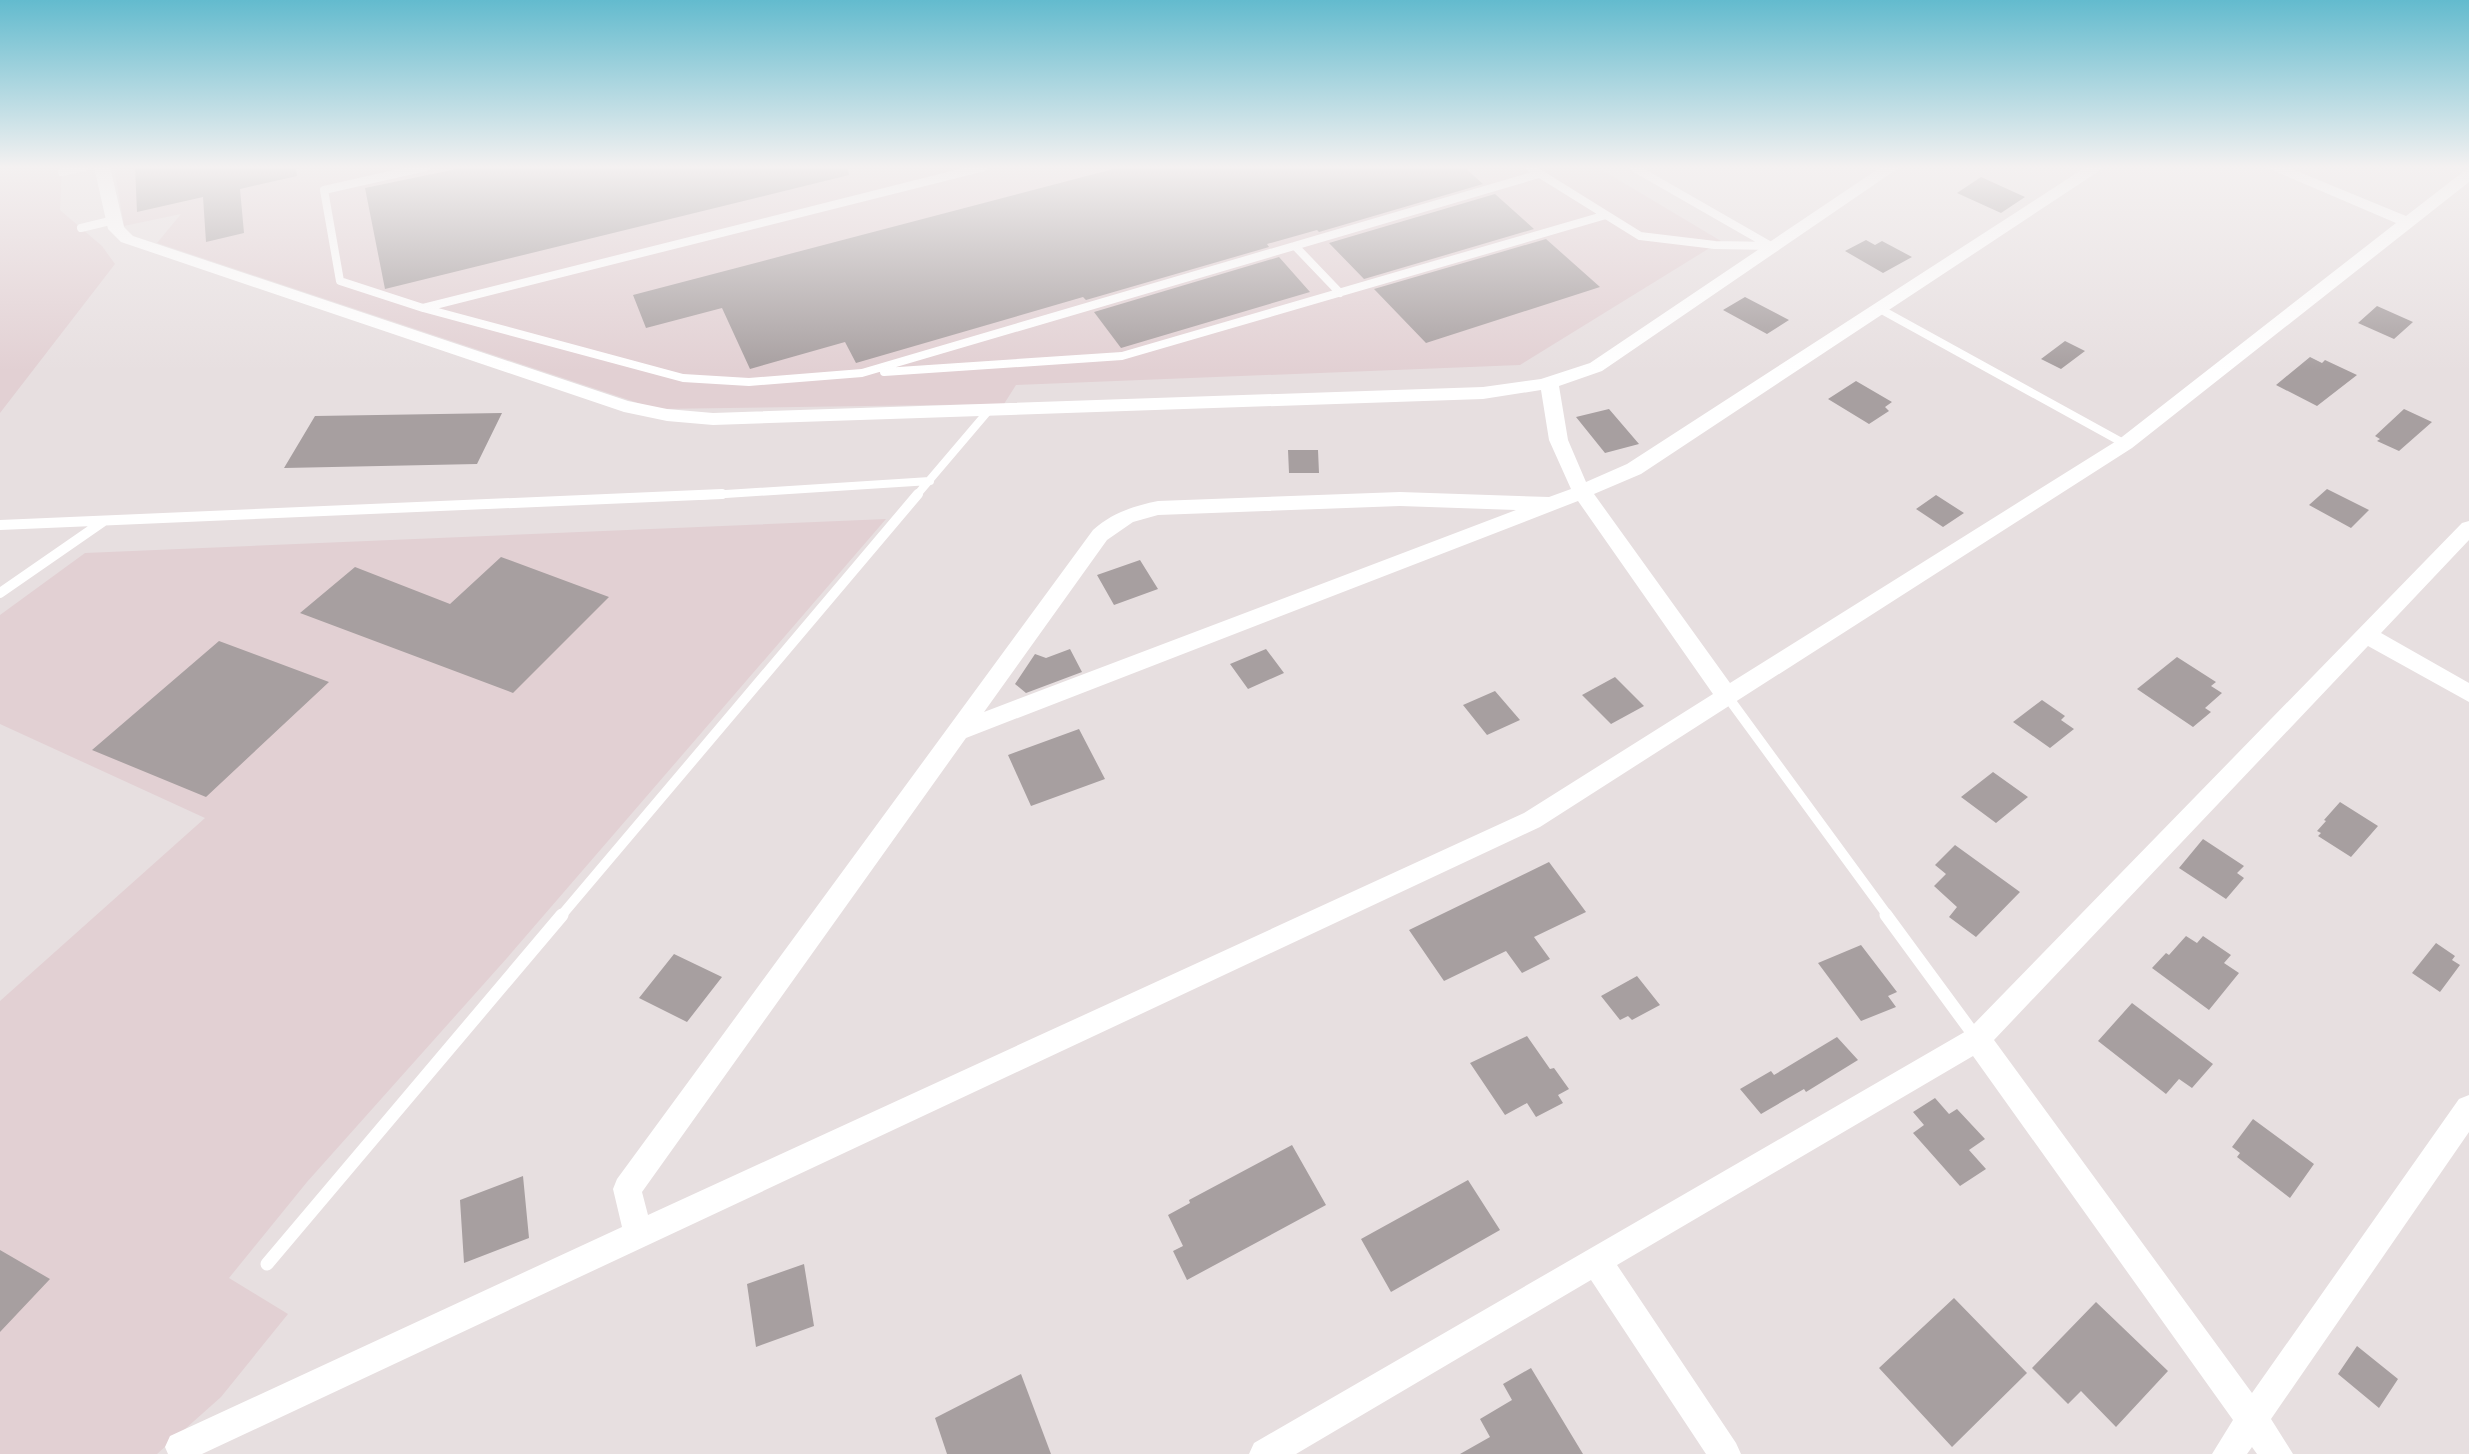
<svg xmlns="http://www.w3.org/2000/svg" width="2469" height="1454" font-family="'Fira Sans Condensed',sans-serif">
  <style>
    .built { fill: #e2d0d3 }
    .building { fill: #a79fa0 }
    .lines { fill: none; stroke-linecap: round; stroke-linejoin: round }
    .lane-far2 { stroke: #fff; stroke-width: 8 }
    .lane-far1 { stroke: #fff; stroke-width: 10 }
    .lane { stroke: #fff; stroke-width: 13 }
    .street { fill: #fff; fill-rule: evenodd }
  </style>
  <rect width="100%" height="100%" fill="#e7dfe0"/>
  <!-- built -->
  <path class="built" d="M0 167H62L60 210 102 246 115 264 0 413Z
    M114 167H1597L1721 241 1520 365 1016 385 1004 404 656 409 157 243 181 214 124 226Z
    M886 519 507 958 307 1182 229 1278 288 1314 221 1397 157 1454H0V1001L205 818 0 724V615L85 553Z"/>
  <!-- building -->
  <path class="building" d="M135 167H296L297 176 240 189 244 233 206 242 203 197 137 212Z
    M466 167H848L849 175 385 289 365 188Z
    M1121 167H1464L1483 184 1319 232 1317 230 1267 244 1269 247 1086 300 1083 297 856 363 845 342 750 369 722 308 646 328 633 295Z
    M1981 177 2025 197 2001 213 1957 193Z
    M1495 194 1534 229 1364 279 1329 243Z
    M1546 239 1600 287 1426 343 1374 289Z
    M1866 240 1875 245 1882 241 1912 257 1883 273 1845 251Z
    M1279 257 1310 292 1121 348 1094 312Z
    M1745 297 1789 320 1767 334 1723 310Z
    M2377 306 2413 322 2394 339 2358 323Z
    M2065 341 2085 351 2061 369 2041 359Z
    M2310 357 2322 363 2325 360 2357 375 2317 406 2276 385Z
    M1856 381 1892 402 1885 407 1889 411 1869 424 1828 399Z
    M1609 409 1639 444 1605 453 1576 417Z
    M2404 409 2432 422 2399 451 2377 441 2380 439 2375 436Z
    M502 413 477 464 284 468 315 416Z
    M1288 450H1318L1319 473H1289Z
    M2327 489 2369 510 2351 528 2309 505Z
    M1936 495 1964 513 1943 527 1916 509Z
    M501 557 609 597 513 693 300 613 355 567 450 604Z
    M1140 560 1158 589 1114 605 1097 575Z
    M219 641 329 682 206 797 92 750Z
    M1070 649 1082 672 1026 693 1015 684 1035 654 1046 658Z
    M1266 649 1284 673 1248 689 1230 664Z
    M2177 657 2216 682 2211 686 2222 693 2205 708 2211 712 2193 727 2137 689Z
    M1615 677 1644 706 1611 724 1582 695Z
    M1495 691 1520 720 1487 735 1463 705Z
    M2042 700 2065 716 2061 720 2074 729 2050 748 2013 722Z
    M1079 729 1105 779 1031 806 1008 755Z
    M1993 772 2028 797 1996 823 1961 797Z
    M2340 802 2378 826 2351 857 2318 836 2321 833 2317 831 2326 821 2324 820Z
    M2203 839 2244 866 2237 873 2244 878 2226 899 2179 868Z
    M1955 845 2020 892 1976 937 1949 917 1957 907 1934 886 1946 874 1935 865Z
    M1549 862 1586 912 1534 937 1550 959 1522 973 1506 951 1444 981 1409 930Z
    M2186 936 2197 943 2203 936 2231 955 2224 963 2239 973 2209 1010 2152 968 2166 953 2169 955Z
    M2436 943 2455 956 2452 960 2460 965 2440 992 2412 973Z
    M1861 945 1897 992 1888 996 1896 1007 1861 1021 1818 963Z
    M674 954 722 977 687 1022 639 998Z
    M1637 976 1660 1005 1632 1020 1628 1016 1620 1020 1601 996Z
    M2132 1003 2213 1064 2192 1088 2179 1079 2166 1094 2098 1041Z
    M1527 1036 1550 1069 1554 1068 1569 1089 1558 1095 1563 1103 1536 1117 1527 1103 1505 1115 1470 1063Z
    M1837 1037 1858 1060 1806 1092 1804 1089 1761 1114 1740 1089 1771 1071 1774 1075Z
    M1935 1098 1949 1114 1957 1109 1985 1139 1969 1150 1986 1169 1960 1186 1913 1133 1924 1125 1913 1112Z
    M2253 1119 2314 1164 2290 1198 2237 1157 2240 1153 2232 1147Z
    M1292 1145 1326 1205 1187 1280 1173 1251 1183 1246 1168 1215 1190 1203 1189 1200Z
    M523 1176 529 1238 464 1263 460 1200Z
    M1468 1180 1500 1230 1391 1292 1361 1239Z
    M0 1250 50 1279 0 1332Z
    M804 1264 814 1326 756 1347 747 1284Z
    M1954 1298 2027 1373 1952 1447 1879 1368Z
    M2096 1302 2168 1371 2116 1427 2081 1391 2068 1404 2032 1368Z
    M2357 1346 2398 1379 2379 1408 2338 1374Z
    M1531 1368 1583 1454H1460L1490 1437 1480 1419 1512 1400 1503 1384Z
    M1021 1374 1051 1454H947L935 1418Z"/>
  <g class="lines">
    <!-- lane-far2 -->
    <path class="lane-far2" d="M426 167 324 190 340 281 423 308 984 167
      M1529 167 1640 236 1715 245 1772 246
      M1633 167 1769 245
      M62 172 84 167
      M81 228 114 220
      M1295 246 1340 293
      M423 308 683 378 749 382 862 373 1539 174
      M1880 309 2125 444
      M884 372 1122 356 1606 215
      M695 496 930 481
      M916 496 990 409"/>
    <!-- lane-far1 -->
    <path class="lane-far1" d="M0 525 722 494
      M0 593 104 521
      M1727 696 1888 916
      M561 916 918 494"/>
    <!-- lane -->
    <path class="lane" d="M1886 915 1977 1039
      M267 1264 562 915"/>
    <!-- street -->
    <path class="street" d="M94 167H110L124 227 133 236 628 401 667 409 713 413 1483 387 1541 379 1590 363 1881 167H1900L1602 371 1559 386 1568 440 1586 482 1627 464 2086 167H2105L1641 474 1594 494 1730 683 2118 440 2396 223 2265 167H2287L2406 216 2464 171 2469 169V182L2132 448 1540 827 202 1454H168L165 1447 170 1436 622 1227 613 1189 617 1179 1093 530C1112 513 1133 506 1158 501L1400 492 1549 497 1571 489 1549 440 1541 390 1483 399 713 425 667 421 624 412 121 242 108 229ZM1578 501 1713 694 1524 813 648 1215 642 1192 966 738ZM1400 506 1516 510 984 712 1107 540 1133 522 1158 515Z
      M2469 521V540L2381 633 2469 683V702L2368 646 1994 1040 2252 1393 2459 1099 2469 1095V1132L2271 1419 2293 1454H2257L2252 1447 2247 1454H2212L2233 1420 1973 1056 1617 1265 1736 1443 1741 1454H1706L1591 1280 1296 1454H1249L1254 1443 1968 1030 2462 523Z"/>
  </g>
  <!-- sky -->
  <linearGradient id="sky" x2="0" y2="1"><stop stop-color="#63bbce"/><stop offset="0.45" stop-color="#f4f1f1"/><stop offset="1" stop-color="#f4f1f1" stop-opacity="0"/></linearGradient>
  <rect width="2469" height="371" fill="url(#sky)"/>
</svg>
